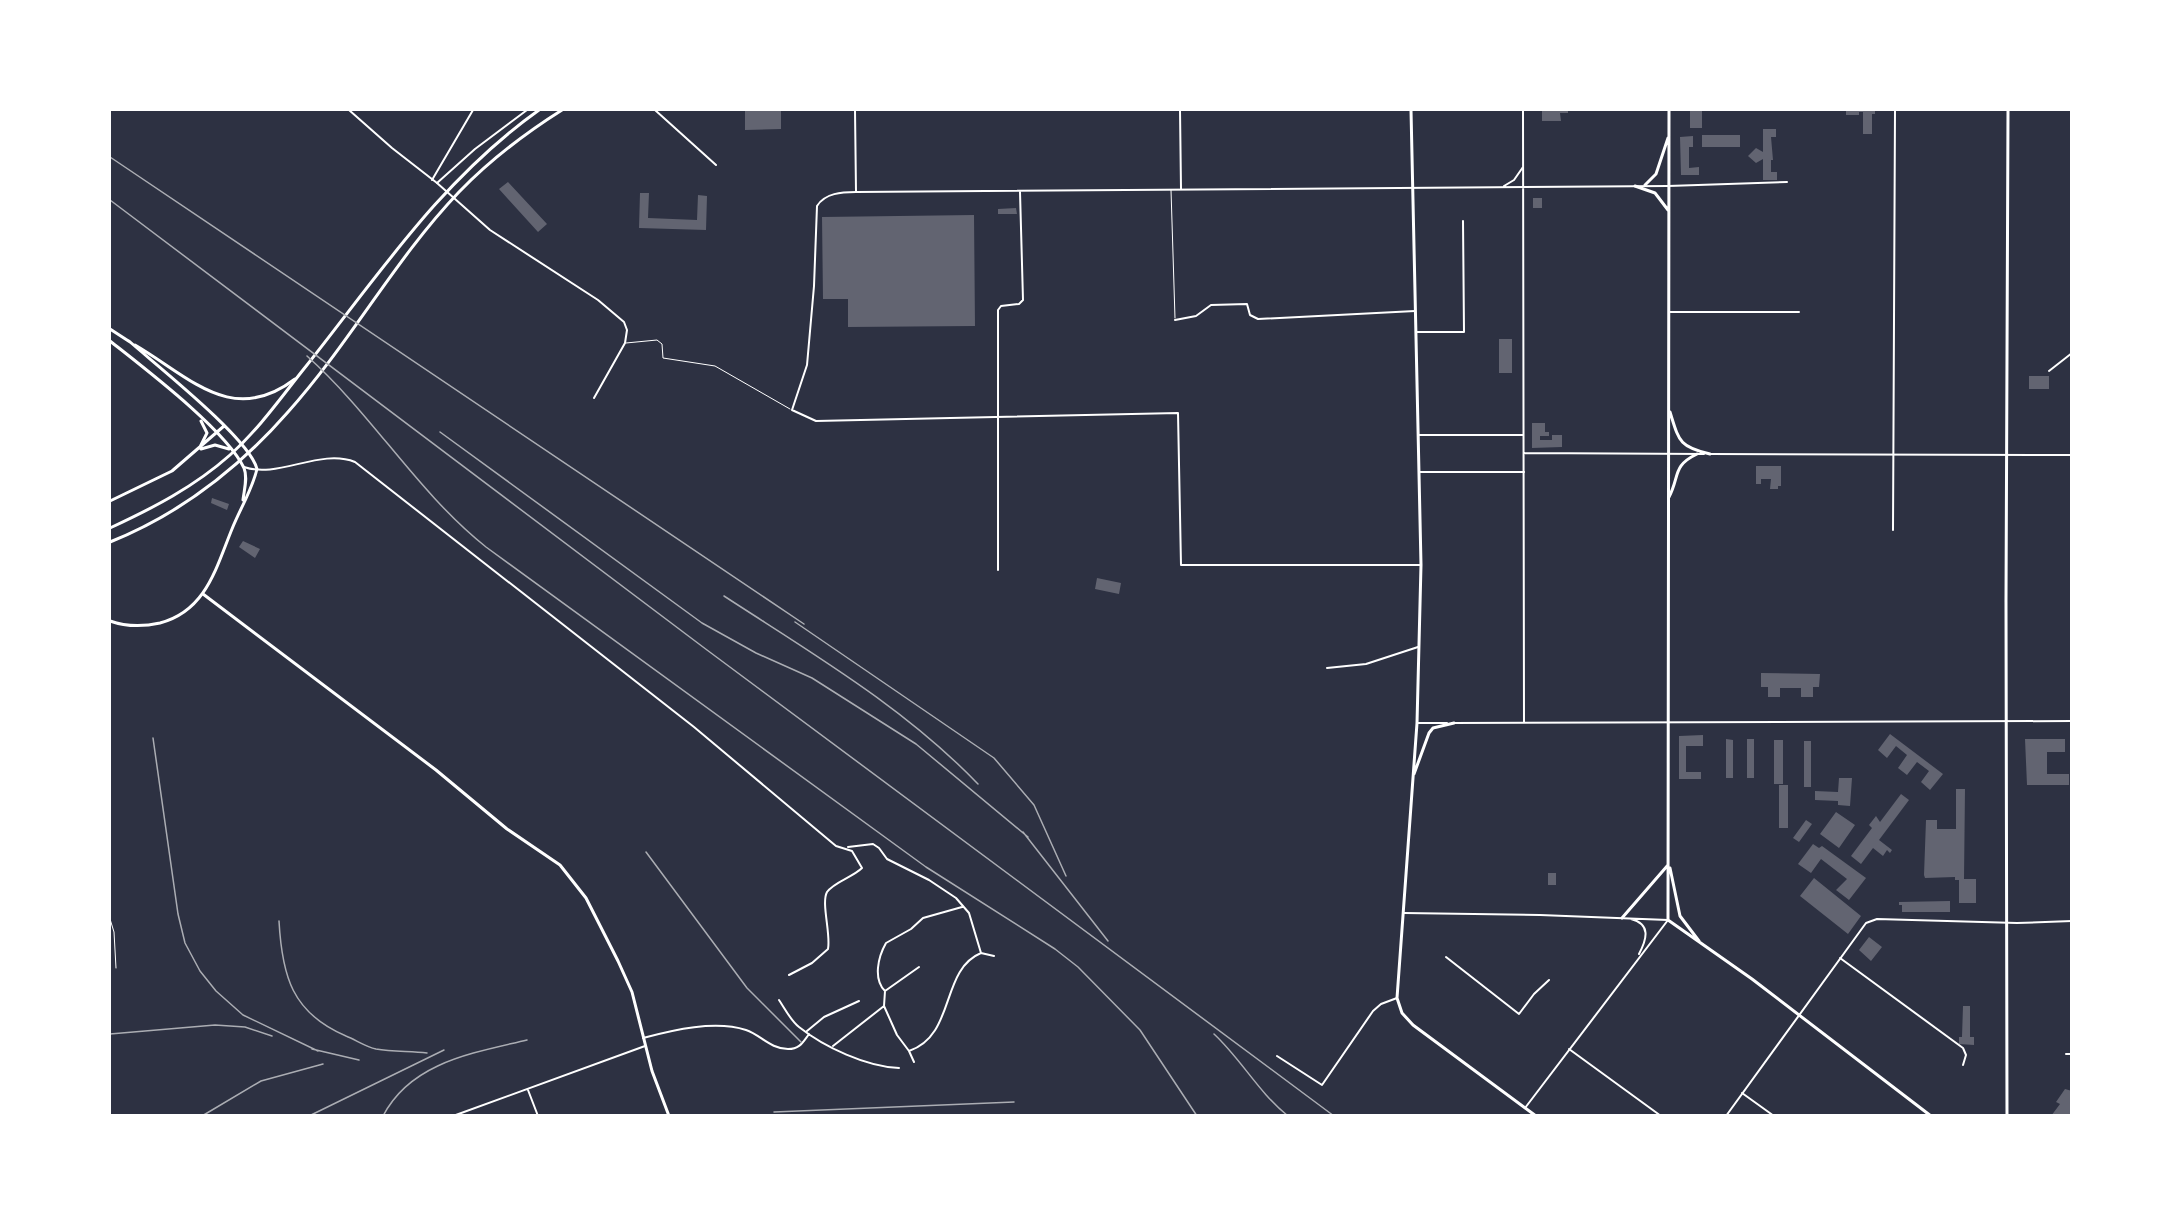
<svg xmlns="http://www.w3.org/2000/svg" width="2181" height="1225" font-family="Rubik,sans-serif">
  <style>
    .building { fill: #626471 }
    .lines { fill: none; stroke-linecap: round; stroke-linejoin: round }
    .service { stroke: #fff; stroke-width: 1 }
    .minor { stroke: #fff; stroke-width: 2 }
    .tertiary { stroke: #fff; stroke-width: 2 }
    .secondary { stroke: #fff; stroke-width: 3 }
    .primary { stroke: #fff; stroke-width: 3 }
    .rail { stroke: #abadb3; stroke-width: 1.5 }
  </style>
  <rect width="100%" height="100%" fill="#2d3142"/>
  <!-- building -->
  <path class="building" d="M745 110H781V129L745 130Z
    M1542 110H1568V113H1560L1561 121H1542Z
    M1690 110H1702V128H1690Z
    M1846 110H1875V114H1872V134H1863V112H1859V115H1846Z
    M1763 129H1776V137H1771L1773 160H1771V172H1777V180H1763V159L1756 163 1748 156 1756 148 1763 152Z
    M1702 135H1740V147H1702Z
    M1693 136V147H1689V168L1699 167V175H1681L1680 137Z
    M508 182 547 224 538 232 499 189Z
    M640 193H649L648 218 697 220 698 195 707 196 706 230 639 228Z
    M1533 198H1542V208H1533Z
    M1016 208 1017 214H998V209Z
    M974 215 975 326 848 327V299H823L822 217Z
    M1499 339H1512V373H1499Z
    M2029 376H2049V389H2029Z
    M1532 423H1545V432H1549V436H1540V440H1552V435H1562V447L1532 448Z
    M1756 466H1781V486H1778V489H1770L1771 479H1761V484H1756Z
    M212 498 229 504 227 510 211 503Z
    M243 541 260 549 255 558 239 547Z
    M1097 578 1121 583 1119 594 1095 589Z
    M1761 673 1820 674 1819 687H1813V697H1801V688H1780V697H1768V687H1761Z
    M1890 734 1943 774 1930 790 1921 782 1929 771 1917 762 1907 775 1898 768 1907 755 1896 746 1887 758 1878 750Z
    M1703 735V746H1686V772H1701V779H1679V736Z
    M1726 739 1733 740V778H1726Z
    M1747 739H1754V778H1747Z
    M2025 739H2065V752H2047V774H2069V785H2027Z
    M1774 740H1783V784H1774Z
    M1804 741H1811V787H1804Z
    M1839 778H1852L1850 806 1838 805V801L1815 800V791L1838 792Z
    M1779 785H1788V828H1779Z
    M1956 789H1965L1964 879H1976V903H1959V880H1955V877L1925 878 1924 875 1926 820H1937V829H1956Z
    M1901 794 1909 800 1879 840 1892 850 1890 853 1887 850 1883 856 1873 848 1861 864 1851 856 1872 828 1869 825 1876 816 1880 822Z
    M1836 812 1855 825 1839 848 1820 834Z
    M1806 820 1812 824 1799 842 1793 838Z
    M1813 844 1819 848 1822 846 1866 878 1849 900 1836 890 1847 879 1821 859 1811 873 1798 864Z
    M1548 873H1556V885H1548Z
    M1814 878 1861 916 1848 934 1800 896Z
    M1950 901V912H1902V905H1899V902Z
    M1869 937 1882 947 1871 961 1859 950Z
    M1963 1006H1970V1037H1974V1045L1959 1044V1037H1962Z
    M2065 1089 2072 1091V1116H2051L2060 1104 2056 1102Z"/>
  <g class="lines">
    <!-- service -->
    <path class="service" d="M1171 190 1175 318
      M626 343 657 340 662 344 663 358 715 366 790 409
      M110 919 114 932 116 968"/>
    <!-- minor -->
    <path class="minor" d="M655 110 716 165
      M1180 110 1181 189
      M432 180 473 110
      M437 183 490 230 598 300 624 322 627 330 625 343 594 398
      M1668 186 1787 182
      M856 192C842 192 825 193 817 206L814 286 807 365 792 410 816 421 1178 413 1181 565H1421
      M1669 312H1799
      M1175 320 1196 316 1211 305 1247 304 1250 315 1258 319 1415 311
      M1416 332H1464L1463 221
      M2049 371 2072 353
      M1418 435H1523
      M244 467C278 479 320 448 355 462L694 727 836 846 852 851 862 868C853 877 834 882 827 892 821 903 831 934 828 949L812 963 789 975
      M1419 472H1524
      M1893 530 1895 110
      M998 570V310L1001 306 1019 304 1023 300 1020 192
      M1327 668 1366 664 1418 647
      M848 847 873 844 879 848 887 859 929 880 956 898 969 913 981 953
      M1446 957 1519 1014 1534 994 1549 980
      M1840 958 1963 1048 1966 1055 1963 1065
      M885 991C873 979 878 957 886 943L911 929 923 918 962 907
      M779 1000C785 1009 791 1021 799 1027 824 1047 867 1067 899 1068
      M807 1031 824 1017 859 1001
      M643 1038C673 1030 715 1020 746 1030 761 1035 770 1049 788 1049 800 1049 803 1042 809 1034
      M833 1046 884 1006
      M1569 1049 1661 1116
      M909 1051 897 1035 884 1006 885 991 919 967
      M2066 1054H2072
      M1277 1056 1322 1085 1373 1011 1381 1004 1397 998
      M914 1062 909 1051C956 1035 940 970 981 953L994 956
      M528 1090 538 1116
      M1742 1093 1774 1116
      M453 1116 645 1046"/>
    <!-- tertiary -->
    <path class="tertiary" d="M349 110 392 148 437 183 475 149 527 110
      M855 110 856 192 1668 186
      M1523 110 1524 722
      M1504 186 1514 180 1523 167
      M1524 453 1704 454
      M1710 454 2072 455
      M1417 723H1447
      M1453 723 2072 721
      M1404 913 1540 915 1668 920
      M1631 919C1651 924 1647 939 1639 954
      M1525 1108 1668 920
      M1726 1116 1866 923 1877 919 2017 923 2072 921"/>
    <!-- secondary -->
    <path class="secondary" d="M1411 110 1421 565 1417 723 1397 998 1402 1013 1413 1025 1536 1116
      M1669 110 1668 920 1752 979 1931 1116
      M1645 185 1656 174 1668 138
      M1635 186 1655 193 1668 210
      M110 329 130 342
      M110 341C144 368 226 430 244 468 248 478 244 490 243 500
      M135 345C190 377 232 427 295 379
      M1670 412C1679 441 1679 447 1710 454
      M200 447 207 433 201 421
      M201 449 215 445 229 449
      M1669 497C1680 476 1672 466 1697 454
      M110 501 172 471 224 426
      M203 594 436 770 507 829 560 865 586 898 618 961 632 992 652 1071 669 1116
      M110 621C127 627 142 627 160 623 206 611 216 568 232 529 240 509 252 490 257 469 250 439 156 365 129 341
      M1414 774 1429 733 1433 728 1454 723
      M1670 868 1680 916 1699 941
      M1622 918 1668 865
      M2007 1116 2006 602 2008 110"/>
    <!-- primary -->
    <path class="primary" d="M110 528C153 508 194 487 230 455 260 428 282 396 307 365 380 273 442 179 539 110
      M110 542C180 514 239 468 288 412 350 343 395 259 459 192 490 160 524 134 562 110"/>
    <!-- rail -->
    <path class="rail" d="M110 157 804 624
      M110 200 707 650 1334 1116
      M307 356C373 415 417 492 486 547L926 867 1055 949 1078 967 1140 1030 1197 1116
      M440 432 702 623 756 653 812 678 916 744 1028 837
      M724 596C813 654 904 707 978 784
      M795 622 994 758 1034 805 1066 876
      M153 738 178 914 185 943 200 971 216 991 243 1015 318 1051
      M1023 832 1108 941
      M646 852 747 988 801 1042
      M279 921C282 976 292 1013 346 1036 356 1040 366 1047 376 1049 393 1052 410 1051 427 1053
      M110 1034 215 1025 245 1027 272 1036
      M1214 1034C1241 1059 1259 1093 1288 1116
      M312 1049 359 1060
      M774 1112 1014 1102
      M202 1116 261 1081 323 1064
      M309 1116 444 1050
      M383 1116C411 1062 473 1053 527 1040"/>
  </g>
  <!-- border -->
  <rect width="2181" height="1225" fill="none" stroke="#ffffff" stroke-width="222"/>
</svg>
